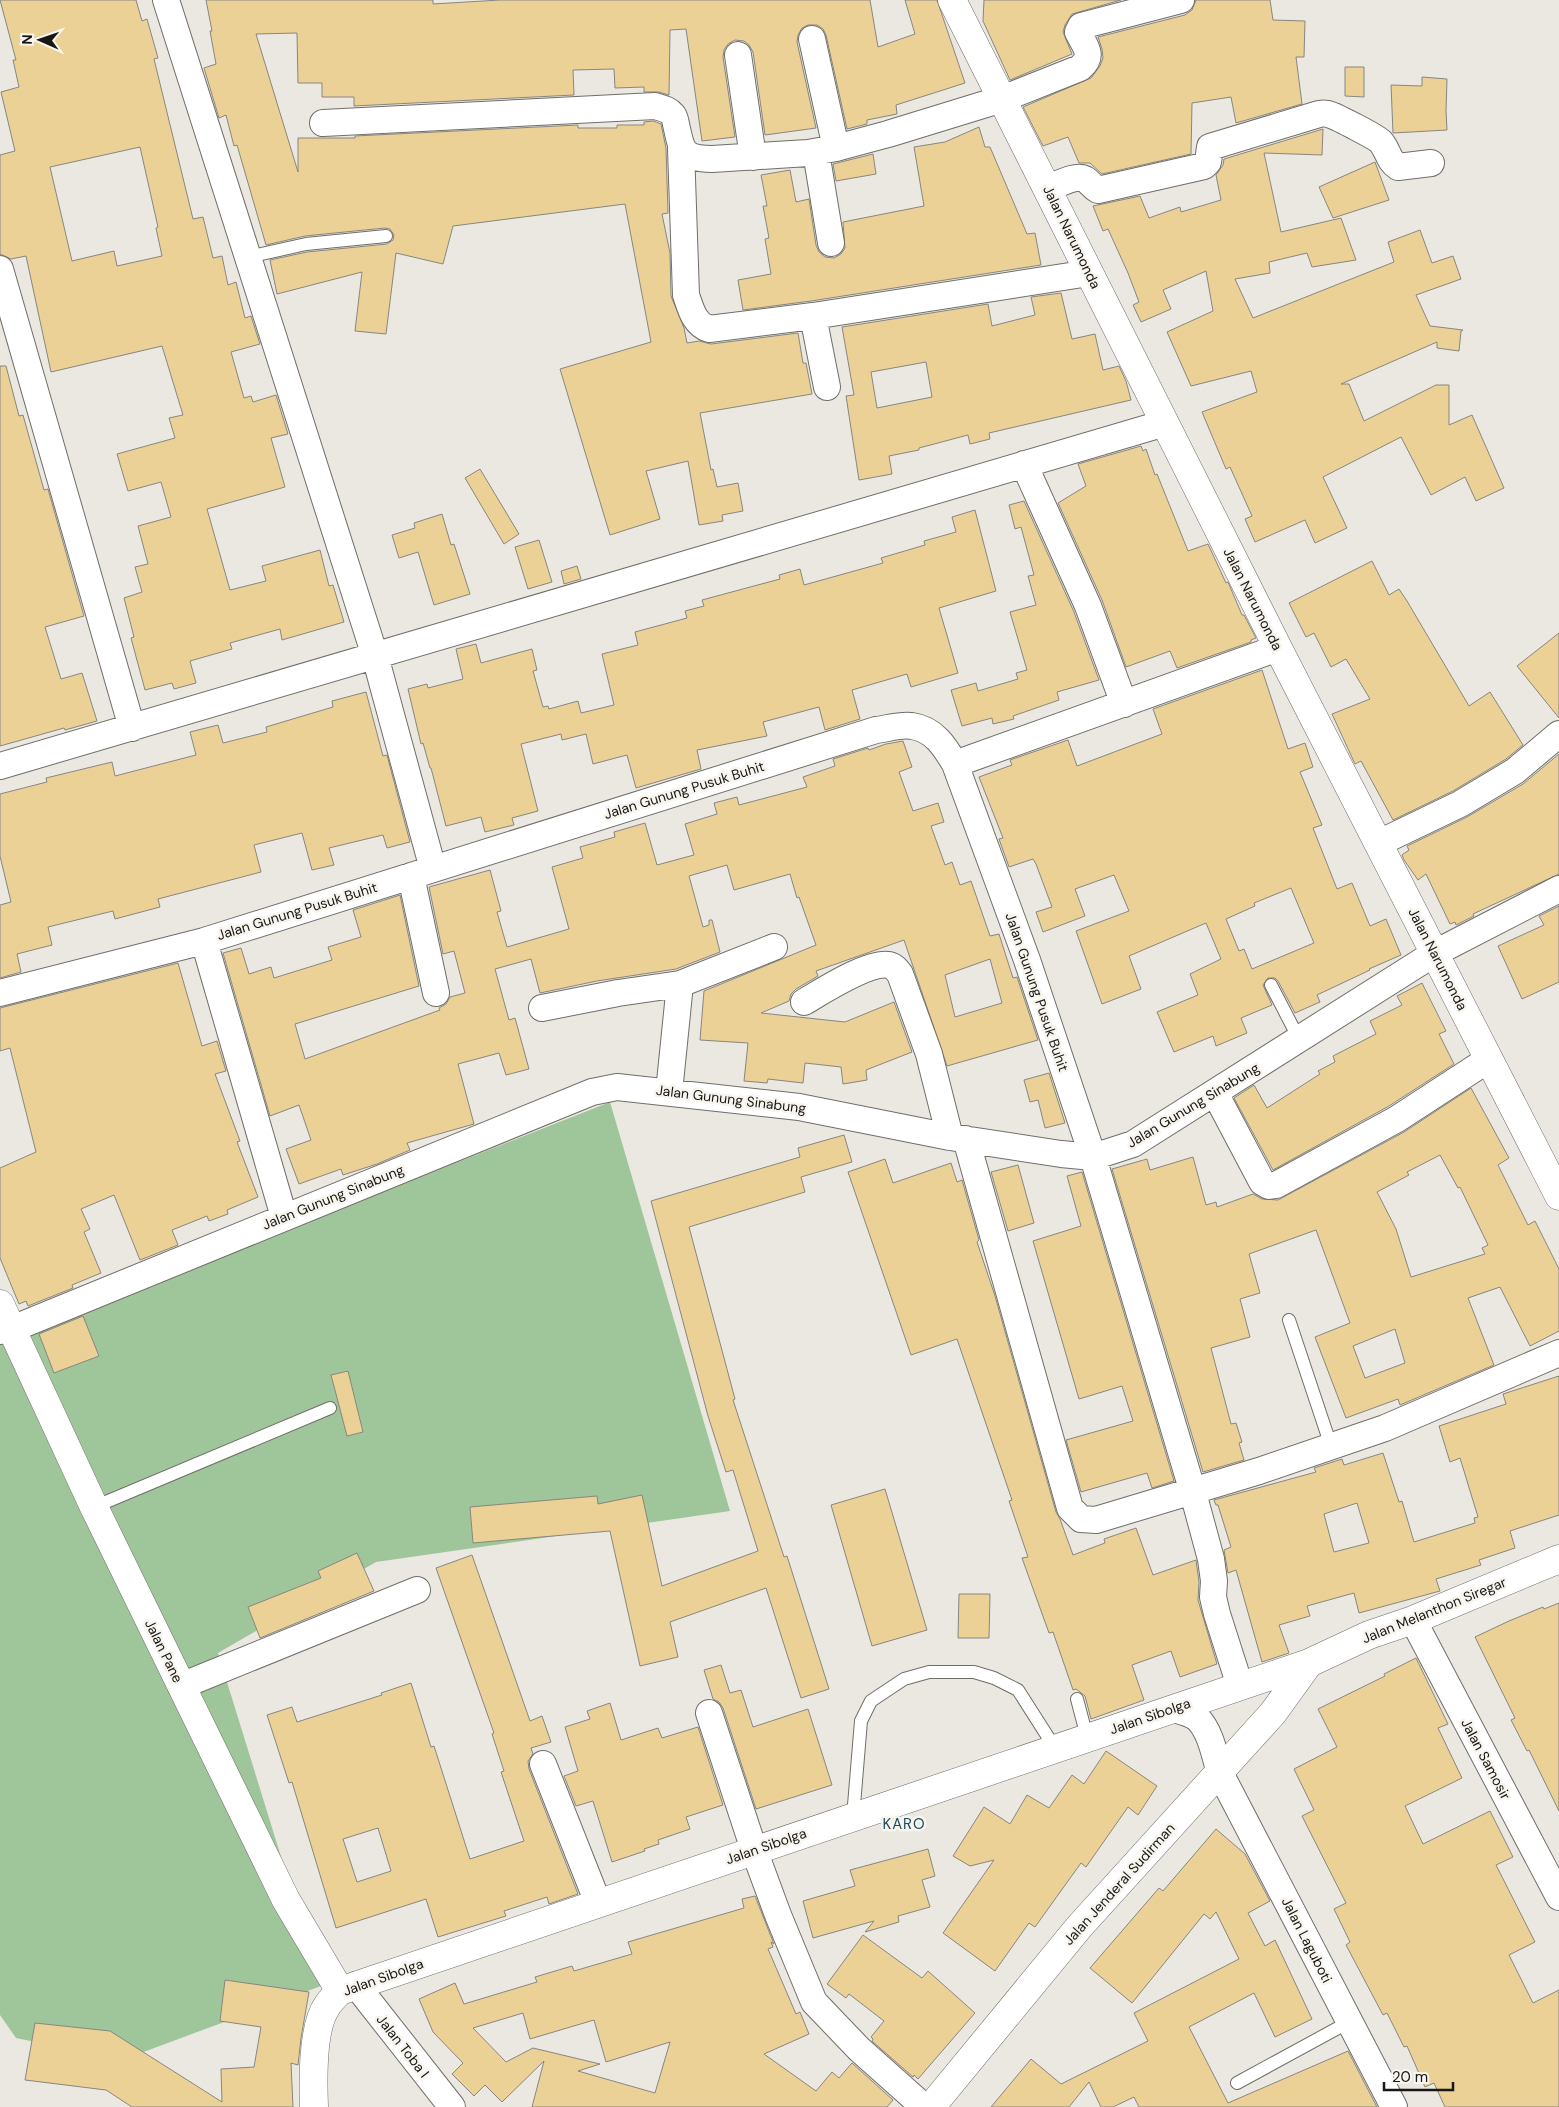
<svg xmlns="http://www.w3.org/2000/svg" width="1559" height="2107" font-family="'DM Sans',sans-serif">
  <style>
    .green { fill: #9fc59b }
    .building { fill: #ebd195; stroke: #888681; fill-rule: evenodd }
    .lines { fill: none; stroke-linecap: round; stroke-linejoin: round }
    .lane-casing { stroke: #706e68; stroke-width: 14 }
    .street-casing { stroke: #706e68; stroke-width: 28 }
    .secondary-casing { stroke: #706e68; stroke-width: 29 }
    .primary-casing { stroke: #706e68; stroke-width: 29 }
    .lane { stroke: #fff; stroke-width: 12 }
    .street { stroke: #fff; stroke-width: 26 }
    .secondary { stroke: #fff; stroke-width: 28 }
    .primary { stroke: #fff; stroke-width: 28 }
    .labels { text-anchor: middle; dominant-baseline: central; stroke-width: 5; stroke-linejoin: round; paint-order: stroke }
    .street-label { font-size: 14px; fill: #181715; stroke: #f8f5ef }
    .neighbourhood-label { font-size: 15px; letter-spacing: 1px; fill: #1b4b5e; stroke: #f8f5ef }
  </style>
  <rect width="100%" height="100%" fill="#ebe8e2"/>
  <!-- green -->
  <path class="green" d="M610 1102 730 1511 376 1562 218 1653 321 1986 122 2060 16 2038 0 2015V1343Z"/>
  <!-- building -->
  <path class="building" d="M0 0H136L142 21 147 19 158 58 154 59 193 219 203 217 213 258 222 256 228 285 236 282 245 318 251 316 260 344 231 352 244 398 251 396 253 402 276 395 288 434 271 438 285 487 207 509 230 590 266 581 262 566 320 550 329 586 333 585 344 622 282 640 280 629 230 643 232 649 190 661 196 683 174 689 172 683 145 690 131 638 134 637 124 598 142 592 135 567 148 564 138 526 171 517 161 482 128 491 117 454 175 438 169 418 183 415 162 346 51 372 26 256 11 259 0 254V155L15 151 1 92 19 87 13 60H16ZM140 147 158 227 156 228 162 256 117 266 114 251 72 261 50 167Z
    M206 0H433V4L500 0H870L878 47 915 34 905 0H937L965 83 896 105 897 114 867 120V124L847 129 826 35 823 29 817 25H808L802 28 798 35 797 42 816 128 765 135 753 52 749 45 744 41 735 40 728 44 724 50 723 57 735 137 702 141 686 29 670 30 669 95 659 92H644V87L615 88 614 69 573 70 574 95 354 106V97H322V83H298L297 33 256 34 298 172V138H355V136L578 125V128H617V125H644V122L653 121 661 124 666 148 668 213 662 214 670 253 671 296 684 328 687 343 699 341 711 344 798 333 803 363H806L812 394 700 413 711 470 713 469 717 487 738 483 743 511 722 515 723 521 699 525 688 461 646 471 660 519 610 535 560 369 651 342 625 204 453 226 443 264 396 253 386 334 355 331 362 272 277 294 270 260 307 252 387 244 393 240 394 235 390 229 385 228 305 236 266 245 237 145 234 146 226 115 219 118 204 68 216 64 210 31H212Z
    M984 0H1121L1072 14 1065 25 1063 32 1072 54 1010 80 983 21Z
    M1196 0H1270L1273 20 1305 21 1304 57H1296L1302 104 1236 123 1231 97 1192 103 1191 154 1102 174 1090 163H1079L1068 137 1043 146 1023 107 1091 78 1100 66 1103 58 1102 49 1098 37 1185 15 1192 10Z
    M1345 67H1364V97L1345 96Z
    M1422 77 1447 79 1446 111 1447 130 1393 133 1391 85 1422 86Z
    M979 127 985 147H990L1027 234 1035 233 1041 265 811 301 743 310 738 280 771 274 765 239 769 238 763 206H767L761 175 790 170 796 202 809 199 816 245 819 252 825 257 834 258 841 254 845 248 843 222 924 206 914 147 945 142Z
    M1323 129 1322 155 1264 153 1281 232 1341 218 1356 260 1312 267 1307 253 1269 262 1270 273 1235 279 1253 318 1394 262 1388 242 1420 230 1432 263 1453 256 1461 279 1416 295 1430 326 1463 330 1461 331 1459 351 1437 348V342L1341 384H1349L1364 421 1436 385H1449V425L1472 415 1504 488 1476 501 1465 477 1431 495 1401 437 1323 477 1347 528 1315 543 1305 520 1255 542 1245 519 1252 516 1230 467 1226 469 1202 412 1257 392 1251 371 1191 386 1167 332 1213 311 1206 271 1163 290 1171 309 1141 322 1133 305 1139 302 1128 273 1108 229 1103 231 1093 206 1140 196 1149 218 1180 207 1181 212 1221 200 1216 175 1223 165 1224 159Z
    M873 154 876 174 836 181 833 164Z
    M1375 162 1389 200 1333 218 1319 187Z
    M1061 293 1072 339 1095 334 1103 370 1119 366 1126 381 1131 400 989 433 990 439 970 444 968 435 919 448V450L889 456 892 474 859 480 846 396 854 395 842 327 988 304 992 326 1035 315 1031 297ZM926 362 932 397 877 408 871 372Z
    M0 366H6L19 416 23 415 44 490 48 489 84 616 45 627 61 679 82 673 97 721 65 730 64 728 0 746Z
    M1141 446 1143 451 1146 449 1155 475 1157 474 1188 551 1208 544 1226 583 1228 582 1242 615H1244L1256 638 1251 640V642L1177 668 1170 651 1126 667 1102 600 1058 503 1086 486 1078 464Z
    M480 469 519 534 504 544 465 478Z
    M1024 501 1074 612 1099 680 1057 692 1059 700 1013 716 1014 719 993 724 992 718 962 726 951 690 976 683 978 691 1018 679 1016 673 1027 670 1010 612 1036 605 1028 576 1034 575 1021 527 1015 529 1009 505Z
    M975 510 996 591 939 608 958 673 911 687 907 674 852 690 860 719 825 730 819 707 763 722 767 736 697 750 701 769 636 788 627 755 593 764 586 734 562 740 561 734 521 744 538 811 512 818 514 825 485 832 481 817 446 826 431 768H430L423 743 421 744 408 689 427 684 428 688 463 679 456 649 476 644 481 663 532 649 537 670 533 671 543 707 548 706 549 709 578 701 581 713 614 705 602 654 638 645 635 632 687 618 685 611 704 606 702 600 780 579 779 575 800 569 804 585 883 563 881 558 925 545 924 541 956 532 952 517Z
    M442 514 451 545 454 544 470 594 434 605 418 552 399 558 392 535 415 528 414 523Z
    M539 540 552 582 528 589 515 547Z
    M1372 561 1389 595 1399 589 1407 601 1469 706 1490 692 1523 745 1506 759 1453 791 1393 820 1361 761 1355 764 1332 714 1370 699 1346 659 1331 667 1314 633 1306 637 1289 603Z
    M577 566 581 579 564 584 561 571Z
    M1559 633V718L1517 666Z
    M1262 670 1288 749 1305 743 1313 767 1300 772 1322 825 1313 828 1337 889 1352 883 1370 926 1386 919 1401 955 1369 969 1370 970 1317 995 1320 1002 1295 1013 1278 981 1275 978H1268L1263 985 1272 1005 1241 1018 1247 1033 1216 1046 1213 1036 1174 1052 1157 1012 1198 995 1190 974 1221 959 1206 923 1129 956 1141 989 1102 1004 1076 931 1129 911 1114 875 1075 889 1085 916 1043 932 1036 912 1052 907 1036 864 1033 859 1009 867 999 839 1003 838 979 777 1012 765 1010 760 1068 740 1077 766 1162 734 1153 709ZM1291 888 1314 943 1252 969 1244 949 1239 951 1226 919 1255 906 1254 903Z
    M366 692 383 756 387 755 410 842 387 848 383 835 329 848 334 865 312 870 302 833 254 845 261 872 158 899 160 907 115 919 113 911 48 927 52 945 17 954 21 972 0 978V905L11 902 0 856V794L47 782 46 778 112 762 115 776 196 755 190 732 218 725 223 743 267 732 266 727 333 707 332 701Z
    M903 741 912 767 899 772 913 811 938 803 944 822 931 826 945 865 952 862 960 885 971 881 990 936 999 934 1013 978 1017 977 1038 1040 947 1066 904 940 816 971 818 976 796 989 791 994 789 1001 761 1013 845 1022 894 1002 912 1052 866 1070 867 1080 843 1084 841 1067 805 1063 803 1083 768 1079 767 1083 744 1081 748 1043 700 1040 704 991 816 945 799 897 797 898 790 874 734 890 727 865 689 876 703 927 709 925V920H712L720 952 676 969 597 981 540 993 531 959 495 969 509 1020 515 1018 529 1069 506 1075 499 1053 458 1064 474 1124 407 1143 410 1150 377 1164 343 1175 341 1169 299 1184 286 1149 311 1140 299 1105 270 1116 223 953 241 948 249 974 271 967 274 978 332 960 328 947 361 937 353 910 400 895 419 986 295 1024 305 1059 440 1010 439 1008 446 1004 450 997 465 993 454 951 443 954 429 887 490 870 501 911 497 912 507 947 569 929 552 867 583 858 580 847 615 837 614 832 645 823 657 865 694 855 685 824 717 814 714 803 737 797 739 805 807 787 803 777 835 766 833 759 868 748 869 750 886 744ZM990 959 1002 1003 955 1017 945 975Z
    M1559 754V874L1473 914 1474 916 1456 925 1455 922 1450 924 1426 874 1418 880 1404 860 1402 855 1409 850 1407 846 1467 817 1523 784Z
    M1559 906V982L1522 999 1498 946 1544 925 1539 916Z
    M178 963 202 1046 217 1041 226 1071 215 1074 240 1141 237 1142 258 1197 227 1210 228 1214 209 1221 207 1216 172 1230 178 1245 140 1260 114 1195 81 1209 90 1229 84 1232 101 1273 72 1285 73 1288 28 1306 26 1301 19 1304 0 1258V1168L36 1152 10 1048 0 1051V1008Z
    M1422 983 1446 1031 1439 1034 1454 1064 1389 1106 1273 1170 1234 1098 1254 1085 1267 1108 1320 1074 1318 1071 1335 1062 1333 1056 1376 1034 1370 1021 1402 1005 1397 996Z
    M1049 1073 1065 1123 1045 1128 1038 1100 1030 1102 1024 1080Z
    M1471 1088 1509 1158 1498 1165 1528 1225 1535 1221 1559 1269V1331L1530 1346 1500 1287 1468 1298 1494 1365 1400 1405 1398 1399 1346 1418 1315 1337 1350 1323 1316 1230 1249 1254 1260 1293 1240 1299 1250 1337 1211 1348 1231 1424 1236 1423 1242 1442 1239 1443 1244 1460 1203 1472 1112 1169 1147 1159 1150 1170 1193 1157 1206 1205 1216 1202 1217 1207 1253 1194 1262 1199 1278 1200 1404 1132ZM1440 1155 1458 1188 1460 1187 1488 1245 1482 1248 1485 1254 1411 1277 1396 1229 1377 1192 1409 1175 1407 1172ZM1395 1329 1405 1363 1365 1378 1353 1346Z
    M844 1135 852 1162 801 1177 805 1192 689 1227 735 1399 733 1400 784 1557 787 1556 829 1689 801 1698 766 1588 670 1622 678 1657 640 1666 610 1531 473 1543 470 1507 597 1496 598 1504 642 1495 662 1586 758 1551 733 1470 726 1472 708 1416 651 1201 800 1157 798 1148Z
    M885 1159 893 1183 951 1163 957 1182 962 1180 979 1240 977 1242 995 1296 1056 1512 1060 1519 1073 1555 1105 1543 1104 1539 1136 1528 1153 1575 1196 1560 1199 1582 1198 1600 1217 1664 1180 1677 1171 1651 1132 1665 1144 1700 1091 1719 1085 1696 1076 1689 1073 1690 1053 1632 1049 1633 1022 1558 1028 1557 1009 1501 1012 1500 957 1339 911 1355 848 1172Z
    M1018 1165 1034 1223 1008 1231 991 1172Z
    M1082 1172 1174 1481 1152 1488 1147 1473 1081 1492 1066 1440 1133 1421 1122 1386 1079 1399 1033 1241 1081 1226 1067 1176Z
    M83 1316 99 1356 54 1373 39 1334Z
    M348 1371 363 1432 347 1436 331 1375Z
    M1559 1376V1515L1510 1531 1515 1548 1479 1560 1481 1565 1436 1579 1440 1591 1359 1613 1354 1593 1307 1606 1310 1616 1279 1625 1289 1653 1262 1662 1236 1570 1228 1573 1224 1550 1231 1547 1218 1505H1216L1214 1500 1316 1472 1314 1468 1342 1459 1344 1465 1383 1453 1399 1502 1402 1501 1414 1542 1475 1523 1474 1518 1478 1517 1460 1458 1450 1462 1439 1426 1506 1404 1503 1394ZM1357 1503 1369 1543 1334 1552 1324 1514Z
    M885 1489 927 1630 872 1646 831 1505Z
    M357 1553 374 1591 260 1638 248 1607 321 1578 318 1571Z
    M472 1555 530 1721 542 1716 551 1742 531 1748 533 1754 528 1761 529 1769 578 1894 549 1904 547 1897 504 1911 506 1916 438 1937 426 1899 336 1928 292 1782 289 1783 267 1715 292 1707 297 1722 382 1695 381 1693 411 1683 431 1747 434 1746 470 1859 524 1841 501 1772 504 1771 492 1734 494 1733 436 1568ZM378 1828 391 1871 357 1882 343 1839Z
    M959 1594H990L989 1638H958Z
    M1559 1603V1811L1529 1750 1527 1751 1511 1720 1515 1718 1475 1637 1509 1621 1543 1607 1544 1609Z
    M1416 1658 1448 1724 1438 1728 1462 1778 1405 1806 1423 1844 1490 1811 1513 1857 1496 1865 1535 1942 1509 1955 1533 2003 1559 1990V2107H1445L1434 2083 1425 2087 1407 2046 1404 2047 1387 2013 1383 2015 1346 1945 1350 1942 1334 1909 1346 1903 1302 1816 1314 1810 1294 1769 1337 1747 1318 1709 1385 1676 1384 1674Z
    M721 1665 730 1693 741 1690 753 1727 808 1709 832 1785 756 1809 723 1708 719 1702 713 1699 704 1670Z
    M610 1703 621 1740 658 1728 662 1738 698 1727 723 1805 686 1817 690 1829 658 1840 659 1844 644 1849 645 1851 612 1862 593 1801 576 1806 564 1776 578 1771 565 1727 590 1719 587 1711Z
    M1106 1751 1157 1786 1138 1815 1128 1807 1086 1867 1081 1863 1035 1927 1029 1923 995 1971 943 1933 994 1860 970 1866 953 1856 984 1807 1010 1824 1027 1795 1049 1808 1072 1775 1084 1784Z
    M1216 1829 1245 1854 1270 1901 1248 1913 1265 1946 1275 1940 1312 2019 1275 2037 1254 1993 1189 2027 1228 2103 1348 2051 1377 2107H1139L1134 2097 1113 2107H1101L1089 2082 1069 2107H991L1031 2059 1061 2084 1148 2041 1134 2013 1239 1959 1216 1912 1210 1919 1204 1914 1132 2003 1090 1968 1159 1888 1163 1891Z
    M928 1849 935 1876 922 1880 930 1907 898 1916 899 1922 865 1932 874 1921 813 1938 803 1901 855 1886 850 1870Z
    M755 1896 774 1944 771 1942 773 1947 768 1949 796 2014 800 2012 809 2034 764 2054 816 2091 832 2072 839 2078 852 2063 893 2100 887 2107H532L544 2061 502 2102 485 2085 474 2096 452 2074 463 2063 433 2032 419 1999 455 1983 464 2004 537 1982 535 1977 572 1966 574 1971 632 1954 628 1942 744 1908 742 1899ZM523 2013 530 2039 594 2020 606 2062 670 2042 655 2093 578 2071 600 2064 533 2048 506 2062 473 2028Z
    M863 1935 922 1978 928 1971 975 2013 918 2079 914 2075 913 2077 872 2041 873 2039 871 2037 884 2021 849 1994 846 1998 827 1984Z
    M225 1980 309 1992 301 2038 298 2065 291 2063 293 2107H132L106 2090 25 2080 35 2023 110 2031 222 2102 221 2069 254 2067 261 2027 220 2021Z"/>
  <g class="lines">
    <defs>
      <path id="lane" d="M248 257 306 244 386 236
        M1271 985 1299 1039
        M1289 1320 1331 1446
        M94 1507 330 1408
        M1077 1699 1087 1737
        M853 1817 861 1721 871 1701 904 1679 929 1672H974L994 1678 1018 1690 1055 1748
        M1237 2083 1349 2022"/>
      <path id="street" d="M166 0 375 656 433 869
        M812 39 836 148
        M738 55 753 157
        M323 123 655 106C661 108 668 109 672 114 675 117 675 120 676 124 682 152 682 158 712 159L808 153 836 148 888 134 1002 99 1080 68C1095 55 1085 47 1078 32L1081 26 1181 0
        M681 149 686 295C691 309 694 324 709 329L813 316
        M816 152 831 243
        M1048 188C1057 185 1076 174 1085 179 1090 182 1092 187 1098 190L1204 166 1208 162 1210 147 1319 114C1324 113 1327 113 1331 115 1337 117 1378 138 1380 141 1388 149 1388 161 1398 167L1431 163
        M0 269 132 728
        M827 387 813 316 1089 273
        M1024 464 1088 606 1124 704
        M955 764 1278 648
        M0 766 1165 423
        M1379 843 1460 804 1515 771 1559 734
        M411 876 436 993
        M204 941 284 1217
        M0 993 204 941 876 730C886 729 901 724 912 726 934 729 945 747 955 764L1027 960 1093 1157 1192 1489 1211 1559 1214 1581 1213 1597 1217 1614 1240 1686
        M804 1002C821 992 869 961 889 965 894 966 897 970 900 974L929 1054 950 1137
        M542 1008 618 993 680 984
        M669 1092 680 984 774 947
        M1215 1093 1262 1182 1269 1186 1276 1185 1397 1119 1489 1059
        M966 1139 1070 1508 1081 1519 1096 1520 1259 1471 1385 1428 1559 1353
        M0 1331 12 1329 592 1092 617 1087 799 1107 950 1137 1061 1154 1093 1157 1133 1144 1435 953 1559 889
        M1413 1620 1559 1897
        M181 1686 417 1590
        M1173 1709C1181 1711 1191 1713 1198 1719 1211 1732 1215 1757 1220 1773L1394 2107
        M709 1713 754 1850 778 1915 814 2002 859 2049 924 2107
        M543 1764 598 1903
        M356 1985 452 2107"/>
      <path id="secondary" d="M952 0 1278 648 1559 1196
        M0 1304 94 1507 286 1900 340 1991"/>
      <path id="primary" d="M314 2107C313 2081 312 2027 327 2006 330 2000 336 1996 340 1991L1309 1663 1369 1635 1413 1620 1559 1559
        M931 2107 1079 1927 1273 1713 1309 1663"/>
    </defs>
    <!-- lane casing -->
    <use href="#lane" class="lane-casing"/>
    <!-- street casing -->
    <use href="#street" class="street-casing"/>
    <!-- secondary casing -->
    <use href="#secondary" class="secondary-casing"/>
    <!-- primary casing -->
    <use href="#primary" class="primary-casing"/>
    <!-- lane -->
    <use href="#lane" class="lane"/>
    <!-- street -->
    <use href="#street" class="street"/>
    <!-- secondary -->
    <use href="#secondary" class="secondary"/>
    <!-- primary -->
    <use href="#primary" class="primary"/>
  </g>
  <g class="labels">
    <!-- street labels -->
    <g class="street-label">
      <text transform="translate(1072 237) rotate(64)">Jalan Narumonda</text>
      <text transform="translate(1253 599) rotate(63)">Jalan Narumonda</text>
      <text transform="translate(684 790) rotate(-17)">Jalan Gunung Pusuk Buhit</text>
      <text transform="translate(297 911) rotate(-17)">Jalan Gunung Pusuk Buhit</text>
      <text transform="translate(1438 959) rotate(63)">Jalan Narumonda</text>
      <text transform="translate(1037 992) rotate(71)">Jalan Gunung Pusuk Buhit</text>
      <text transform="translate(731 1099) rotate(7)">Jalan Gunung Sinabung</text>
      <text transform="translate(1193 1105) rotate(-31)">Jalan Gunung Sinabung</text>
      <text transform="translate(333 1197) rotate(-22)">Jalan Gunung Sinabung</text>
      <text transform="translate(1434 1610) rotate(-22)">Jalan Melanthon Siregar</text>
      <text transform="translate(164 1651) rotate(64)">Jalan Pane</text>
      <text transform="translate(1150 1716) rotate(-19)">Jalan Sibolga</text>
      <text transform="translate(1486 1759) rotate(62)">Jalan Samosir</text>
      <text transform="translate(766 1846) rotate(-19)">Jalan Sibolga</text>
      <text transform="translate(1119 1884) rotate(-48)">Jalan Jenderal Sudirman</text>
      <text transform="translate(1307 1940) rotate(63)">Jalan Laguboti</text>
      <text transform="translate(383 1977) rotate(-20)">Jalan Sibolga</text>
      <text transform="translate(403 2046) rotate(52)">Jalan Toba I</text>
    </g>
    <!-- neighbourhood labels -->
    <g class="neighbourhood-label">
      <text x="904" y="1824">KARO</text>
    </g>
  </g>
  <!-- north arrow -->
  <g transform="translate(40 40) rotate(272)" stroke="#f8f5ef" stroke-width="4" paint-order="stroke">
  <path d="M0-4L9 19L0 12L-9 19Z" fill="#181715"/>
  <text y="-8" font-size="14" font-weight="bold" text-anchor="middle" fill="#181715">N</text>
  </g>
  <!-- scale -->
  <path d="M1384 2082v8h69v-8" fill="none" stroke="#181715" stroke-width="2.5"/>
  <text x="1392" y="2082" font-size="15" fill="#181715" stroke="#f8f5ef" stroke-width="4" paint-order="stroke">20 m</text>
</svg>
